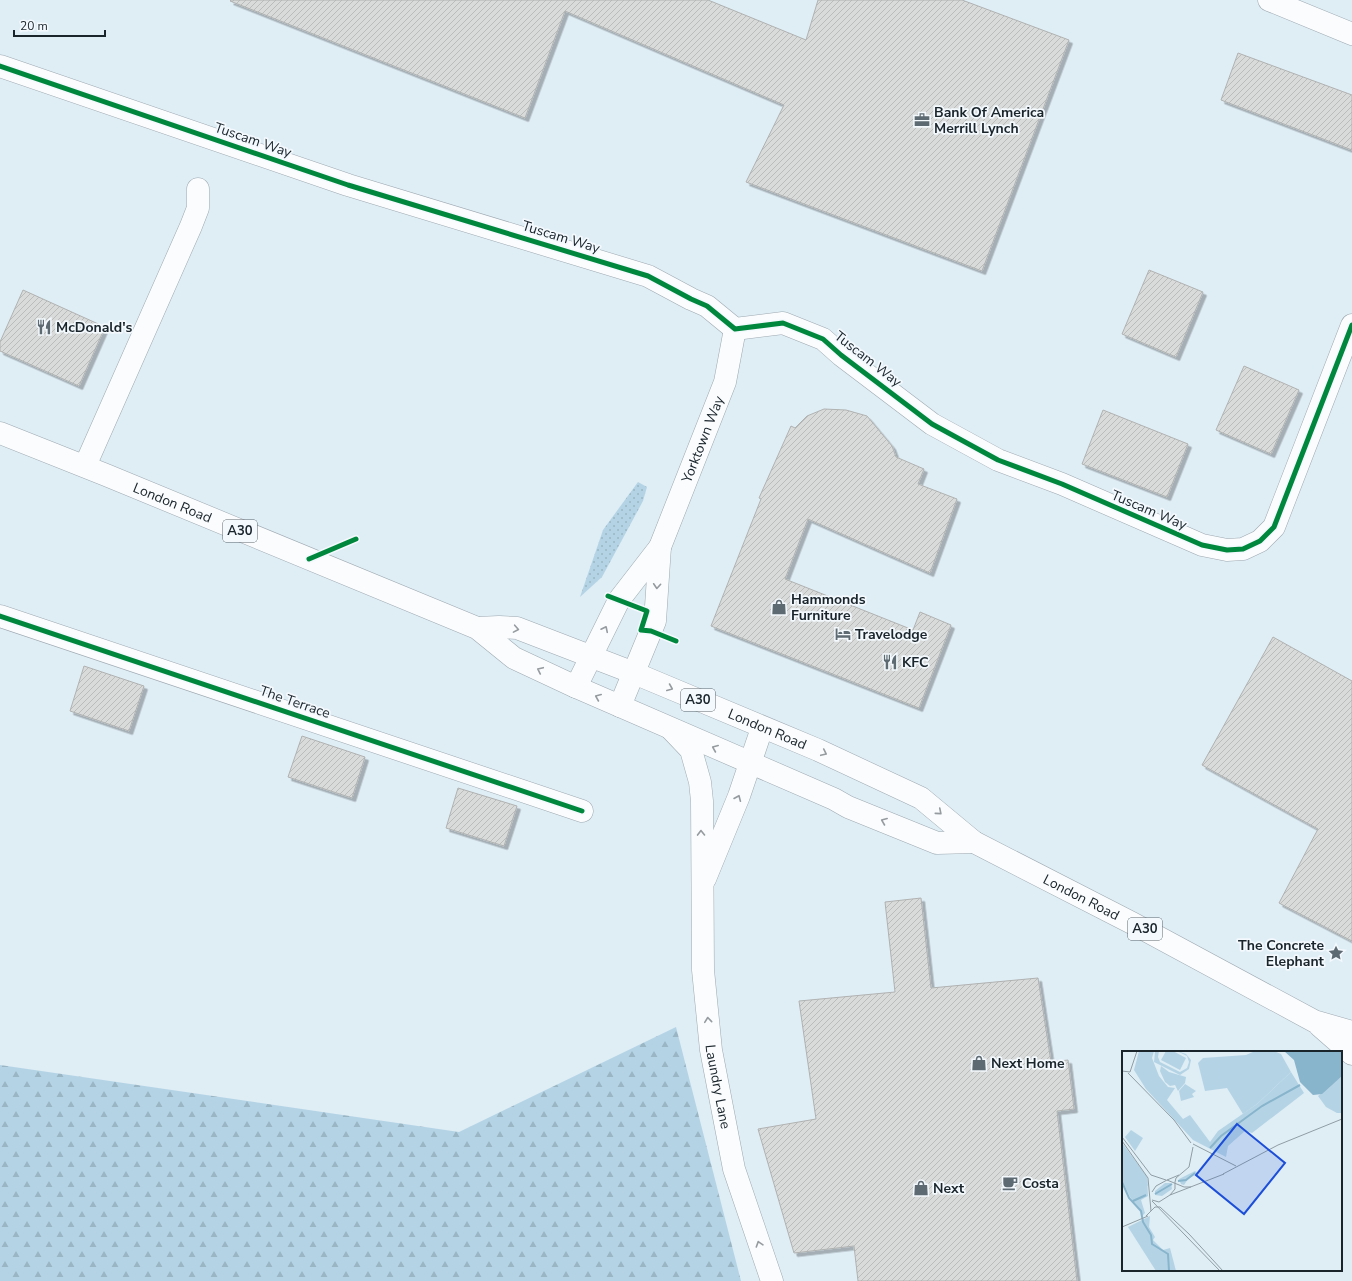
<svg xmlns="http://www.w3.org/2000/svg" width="1352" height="1281" font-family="'Nunito Sans',sans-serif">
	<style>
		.grass { fill: url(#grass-dots) }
		.forest { fill: url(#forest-firs) }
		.building { fill: url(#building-hatch); stroke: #b0b2b1; filter: url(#shadow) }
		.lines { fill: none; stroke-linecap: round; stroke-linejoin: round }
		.minor-casing { stroke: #9ea9b0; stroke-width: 23 }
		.tertiary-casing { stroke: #9ea9b0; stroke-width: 23 }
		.primary-casing { stroke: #9ea9b0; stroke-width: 23 }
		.minor { stroke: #fafcfe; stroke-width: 22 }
		.tertiary { stroke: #fafcfe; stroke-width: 22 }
		.primary { stroke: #fafcfe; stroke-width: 22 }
		.cycleway-casing { stroke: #f3f9fd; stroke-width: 8 }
		.cycleway { stroke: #00873e; stroke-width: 5 }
		.oneway { stroke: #959b9f }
		.labels { text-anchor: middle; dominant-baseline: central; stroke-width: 3.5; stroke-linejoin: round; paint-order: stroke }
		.shield { fill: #f3f9fd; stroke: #5a646a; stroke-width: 1 }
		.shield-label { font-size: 13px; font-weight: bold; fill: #19242b }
		.poi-label { font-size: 14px; font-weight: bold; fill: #19242b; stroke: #f3f9fd; text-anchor: start }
		.street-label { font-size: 14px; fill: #19242b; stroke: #f3f9fd }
		.inset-river { fill: none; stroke: #88b4cc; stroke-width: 2 }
		.inset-road { fill: none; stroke: #909da4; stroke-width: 1 }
		.view { fill: #1d4ed8; fill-opacity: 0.15; stroke: #1d4ed8; stroke-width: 2 }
		.inset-edge { fill: none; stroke: #19242b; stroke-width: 2 }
	</style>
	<defs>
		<pattern id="grass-dots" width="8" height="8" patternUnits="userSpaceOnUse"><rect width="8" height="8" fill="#b4d4e6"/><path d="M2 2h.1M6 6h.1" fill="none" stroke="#9ab6c5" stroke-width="1.8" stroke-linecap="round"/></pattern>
		<pattern id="forest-firs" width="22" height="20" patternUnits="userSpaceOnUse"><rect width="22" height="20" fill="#b4d4e6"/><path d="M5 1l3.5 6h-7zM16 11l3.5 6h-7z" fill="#9ab6c5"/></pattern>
		<pattern id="building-hatch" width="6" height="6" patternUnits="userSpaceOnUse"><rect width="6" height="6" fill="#d8dbda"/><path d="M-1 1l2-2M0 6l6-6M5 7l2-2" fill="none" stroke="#b9bcbb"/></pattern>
		<filter id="shadow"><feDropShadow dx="3.5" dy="3.5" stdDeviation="0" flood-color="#0004"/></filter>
	</defs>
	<rect width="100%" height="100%" fill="#dfedf5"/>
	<path class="grass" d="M 638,482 L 647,487 L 643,501 L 602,577 L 580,597 L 603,530 Z"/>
	<path class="forest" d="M 676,1027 L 741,1281 L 0,1281 L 0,1065 L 459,1132 Z"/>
	<g class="building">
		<path d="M 231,0 L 708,0 L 806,40 L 818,0 L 962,0 L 1069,40 L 982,271 L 746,182 L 784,105 L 565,11 L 525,118 L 230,1 Z"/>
		<path d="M 1238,53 L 1352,95 L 1352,150 L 1221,100 Z"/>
		<path d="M 1149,270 L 1203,292 L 1176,357 L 1122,334 Z"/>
		<path d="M 23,290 L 105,327 L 79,386 L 0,351 L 0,342 Z"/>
		<path d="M 1244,366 L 1299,390 L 1271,454 L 1216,430 Z"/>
		<path d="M 824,409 L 846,410 L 867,416 L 892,446 L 896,457 L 924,469 L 918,484 L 957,499 L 930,573 L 808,519 L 785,579 L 913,630 L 920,612 L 951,625 L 919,708 L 711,626 L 761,499 L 759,498 L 791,426 L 795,428 L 807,416 Z"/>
		<path d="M 1103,410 L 1188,444 L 1167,497 L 1082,464 Z"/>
		<path d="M 1273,637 L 1352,681 L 1352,941 L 1279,903 L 1318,829 L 1202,765 Z"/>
		<path d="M 84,666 L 144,686 L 129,731 L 70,711 Z"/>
		<path d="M 302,736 L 365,757 L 352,798 L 288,777 Z"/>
		<path d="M 458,788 L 517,806 L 504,846 L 446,828 Z"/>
		<path d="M 921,898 L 931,988 L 1038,978 L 1051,1062 L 1068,1060 L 1074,1109 L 1057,1111 L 1077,1281 L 858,1281 L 854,1246 L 794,1253 L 758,1129 L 816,1119 L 799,1001 L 895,992 L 885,902 Z"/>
	</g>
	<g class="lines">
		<defs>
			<g id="minor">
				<path d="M 1269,0 L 1352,34"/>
				<path d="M 0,66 L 348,185 L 648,276 L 691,299 L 707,306 L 735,329 L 783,323 L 823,339 L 841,355 L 932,424 L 998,460 L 1062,484 L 1202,545 L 1227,550 L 1243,549 L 1260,541 L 1274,527 L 1352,325"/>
				<path d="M 85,466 L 191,226 L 198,208 L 198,189"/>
				<path d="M 0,616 L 582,811"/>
				<path id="s1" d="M 576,687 L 619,600 L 660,547 L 725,382 L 735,329"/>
				<path d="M 620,706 L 655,621 L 660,547"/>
			</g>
			<g id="tertiary">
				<path id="s2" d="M 671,729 L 691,750 L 700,782 L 702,801 L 703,970 L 711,1050 L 734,1169 L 772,1281"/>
				<path d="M 705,879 L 739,796 L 762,728"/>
			</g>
			<g id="primary">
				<path id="s3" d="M 0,433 L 106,475 L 477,628 L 514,658 L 576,687 L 834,799 L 848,807 L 937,843 L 974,842"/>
				<path id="s4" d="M 477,628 L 499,627 L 517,628 L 634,673 L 818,750 L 921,798 L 974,842 L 1132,923 L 1314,1021 L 1352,1032"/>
				<path d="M 1320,1026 L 1352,1054"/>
			</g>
		</defs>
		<use href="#minor" class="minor-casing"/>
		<use href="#tertiary" class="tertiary-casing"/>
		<use href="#primary" class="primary-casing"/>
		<use href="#minor" class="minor"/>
		<use href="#tertiary" class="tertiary"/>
		<use href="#primary" class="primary"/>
		<defs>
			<g id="cycleway">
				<path d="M 0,66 L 348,185 L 648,276 L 691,299 L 707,306 L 735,329 L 783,323 L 823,339 L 841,355 L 932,424 L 998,460 L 1062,484 L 1202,545 L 1227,550 L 1243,549 L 1260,541 L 1274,527 L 1352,325"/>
				<path d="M 309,559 L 356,539"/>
				<path d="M 608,596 L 647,611 L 641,630 L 651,631 L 676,641"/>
				<path d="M 0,616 L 582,811"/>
			</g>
		</defs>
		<use href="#cycleway" class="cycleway-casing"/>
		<use href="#cycleway" class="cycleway"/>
	</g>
	<defs><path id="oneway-chevron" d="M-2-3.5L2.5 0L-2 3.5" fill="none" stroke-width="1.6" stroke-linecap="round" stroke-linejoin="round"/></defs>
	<g class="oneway">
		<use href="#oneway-chevron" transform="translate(657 586) rotate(94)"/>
		<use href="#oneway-chevron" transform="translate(516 629) rotate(10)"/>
		<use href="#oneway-chevron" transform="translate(605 629) rotate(-64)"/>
		<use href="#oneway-chevron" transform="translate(540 670) rotate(-155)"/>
		<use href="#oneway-chevron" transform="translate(670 688) rotate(23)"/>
		<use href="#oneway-chevron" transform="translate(598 697) rotate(-157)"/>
		<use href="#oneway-chevron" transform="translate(715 748) rotate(-157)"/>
		<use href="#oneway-chevron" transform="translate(824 753) rotate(25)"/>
		<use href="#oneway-chevron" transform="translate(738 798) rotate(-67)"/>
		<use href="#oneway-chevron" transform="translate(939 812) rotate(40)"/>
		<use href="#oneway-chevron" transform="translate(884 821) rotate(-158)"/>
		<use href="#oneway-chevron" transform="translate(701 833) rotate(-91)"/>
		<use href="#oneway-chevron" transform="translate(708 1020) rotate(-96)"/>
		<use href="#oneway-chevron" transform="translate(759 1244) rotate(-108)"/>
	</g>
	<defs>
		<symbol id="office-bare" viewBox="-9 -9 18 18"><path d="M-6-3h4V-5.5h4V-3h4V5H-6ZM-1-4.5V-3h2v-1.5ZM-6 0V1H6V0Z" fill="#5e6a72" stroke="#f3f9fd" stroke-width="2.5" paint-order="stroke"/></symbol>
		<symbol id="restaurant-bare" viewBox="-9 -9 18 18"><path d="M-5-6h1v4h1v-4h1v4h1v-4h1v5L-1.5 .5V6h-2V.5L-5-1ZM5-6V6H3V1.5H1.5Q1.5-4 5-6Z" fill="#5e6a72" stroke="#f3f9fd" stroke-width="2.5" paint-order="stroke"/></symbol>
		<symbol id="shop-bare" viewBox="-9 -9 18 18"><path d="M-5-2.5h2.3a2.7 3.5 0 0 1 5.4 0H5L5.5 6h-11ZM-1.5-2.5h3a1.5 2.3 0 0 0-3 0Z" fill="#5e6a72" stroke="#f3f9fd" stroke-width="2.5" paint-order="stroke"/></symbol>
		<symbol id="hotel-bare" viewBox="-9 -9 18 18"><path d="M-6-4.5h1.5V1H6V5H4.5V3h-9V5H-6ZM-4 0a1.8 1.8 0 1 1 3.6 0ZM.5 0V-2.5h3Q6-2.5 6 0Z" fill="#5e6a72" stroke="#f3f9fd" stroke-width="2.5" paint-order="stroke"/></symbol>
		<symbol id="sight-bare" viewBox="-9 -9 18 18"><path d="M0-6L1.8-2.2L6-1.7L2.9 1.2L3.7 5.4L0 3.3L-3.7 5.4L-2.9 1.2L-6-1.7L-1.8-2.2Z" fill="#5e6a72" stroke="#f3f9fd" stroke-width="2.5" paint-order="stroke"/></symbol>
		<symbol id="cafe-bare" viewBox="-9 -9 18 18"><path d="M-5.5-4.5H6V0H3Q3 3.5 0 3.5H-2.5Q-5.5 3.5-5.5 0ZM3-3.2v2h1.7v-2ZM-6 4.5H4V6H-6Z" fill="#5e6a72" stroke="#f3f9fd" stroke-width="2.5" paint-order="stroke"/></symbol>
	</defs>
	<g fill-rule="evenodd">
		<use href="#office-bare" x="911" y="109" width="22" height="22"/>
		<use href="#restaurant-bare" x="33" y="316" width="22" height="22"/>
		<use href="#shop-bare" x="768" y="596" width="22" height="22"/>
		<use href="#hotel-bare" x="832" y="623" width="22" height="22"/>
		<use href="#restaurant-bare" x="879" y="651" width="22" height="22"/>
		<use href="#sight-bare" x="1325" y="942" width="22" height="22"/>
		<use href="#shop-bare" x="968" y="1052" width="22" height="22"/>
		<use href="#cafe-bare" x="999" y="1172" width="22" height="22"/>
		<use href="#shop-bare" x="910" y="1177" width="22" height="22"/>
	</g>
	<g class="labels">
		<g class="shield">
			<rect x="223" y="520" width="34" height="22" rx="3"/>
			<rect x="681" y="689" width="34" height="22" rx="3"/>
			<rect x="1128" y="918" width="34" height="22" rx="3"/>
		</g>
		<g class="shield-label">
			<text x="240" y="531">A30</text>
			<text x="698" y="700">A30</text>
			<text x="1145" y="929">A30</text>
		</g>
		<g class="poi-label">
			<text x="934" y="112">Bank Of America<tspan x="934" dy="16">Merrill Lynch</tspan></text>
			<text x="56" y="327">McDonald's</text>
			<text x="791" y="599">Hammonds<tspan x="791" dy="16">Furniture</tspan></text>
			<text x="855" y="634">Travelodge</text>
			<text x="902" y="662">KFC</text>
			<text x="1324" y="945" text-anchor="end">The Concrete<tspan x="1324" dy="16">Elephant</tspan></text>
			<text x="991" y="1063">Next Home</text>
			<text x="1022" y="1183">Costa</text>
			<text x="933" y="1188">Next</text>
		</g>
		<g class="street-label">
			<text transform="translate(253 140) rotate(19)">Tuscam Way</text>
			<text transform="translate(561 237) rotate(17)">Tuscam Way</text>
			<text transform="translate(868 359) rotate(38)">Tuscam Way</text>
			<text stroke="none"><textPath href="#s1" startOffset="280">Yorktown Way</textPath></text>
			<text stroke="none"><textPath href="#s3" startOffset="186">London Road</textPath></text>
			<text transform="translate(1149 510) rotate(23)">Tuscam Way</text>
			<text transform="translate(295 702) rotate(19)">The Terrace</text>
			<text stroke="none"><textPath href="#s4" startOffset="310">London Road</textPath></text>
			<text stroke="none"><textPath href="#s4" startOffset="668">London Road</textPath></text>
			<text stroke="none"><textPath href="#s2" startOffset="368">Laundry Lane</textPath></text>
		</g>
	</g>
	<g transform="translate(1122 1051)">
		<rect width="220" height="220" fill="#dfedf5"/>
		<path d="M 133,0 L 152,0 L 159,3 L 169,21 L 135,53 L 121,63 L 105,37 L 83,40 L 76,12 L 81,7 L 124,4 ZM 39,15 L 47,21 L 64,26 L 63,32 L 56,40 L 53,34 L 48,35 L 43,31 L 38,20 ZM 63,33 L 74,40 L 70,43 L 72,46 L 59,50 L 57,40 ZM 0,92 L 25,126 L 26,145 L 19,149 L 23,162 L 20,165 L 19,160 L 8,146 L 0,129 Z" fill="#b4d4e6"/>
		<path d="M 17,0 L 32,0 L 30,7 L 37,25 L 46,36 L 53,37 L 45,49 L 61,68 L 68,64 L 88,91 L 96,80 L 135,53 L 169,21 L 182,42 L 130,82 L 123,80 L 106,95 L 104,106 L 71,89 L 24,38 L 12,19 ZM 220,25 L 220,62 L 215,62 L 204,56 L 196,45 ZM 9,79 L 21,87 L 13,100 L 3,86 ZM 0,92 L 25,126 L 26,135 L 17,128 L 10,112 L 5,111 L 0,116 L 3,107 L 0,102 ZM 73,120 L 76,122 L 66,128 L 62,134 L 59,133 L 57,128 ZM 43,132 L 49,132 L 50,138 L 40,145 L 33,144 L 33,140 ZM 28,165 L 27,176 L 33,186 L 31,189 L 41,199 L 48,197 L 54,220 L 34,220 L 6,176 Z" fill="#b4d4e6"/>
		<path d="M 37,0 L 36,6 L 38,11 L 58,21 L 65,17 L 67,11 L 65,5 L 55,0 L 64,3 L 69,9 L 67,18 L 58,24 L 32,11 L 33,1 ZM 44,0 L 51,0 L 64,7 L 58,19 L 39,9 ZM 95,11 L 99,34 L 83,36 L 79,14 Z" fill="#b4d4e6"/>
		<path d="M 162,0 L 220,0 L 220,25 L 200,43 L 191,44 L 178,31 L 172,9 Z" fill="#88b4cc"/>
		<path class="inset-river" d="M 88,97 L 99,85 L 140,55 L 178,34M 56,130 L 64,129 L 73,122M 0,131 L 7,147 L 19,160 L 21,171 L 29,184 L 30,193 L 46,203 L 47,220M 33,143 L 50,133M 11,150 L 24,144"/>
		<path class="inset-road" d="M 0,20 L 8,21 L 15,0M 6,22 L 52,69 L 69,92M 0,86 L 29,124 L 44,129M 0,90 L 26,127 L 29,160M 71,93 L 114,115M 101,123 L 156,94 L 220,68M 45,129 L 57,124M 53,131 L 54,127 L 67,116 L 71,96M 30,141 L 34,135 L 45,129 L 62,136 L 69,136M 48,144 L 102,123M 30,149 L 37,151 L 48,144 L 53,138 L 53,131M 30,150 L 98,220M 24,165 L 33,156 L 38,156 L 67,183 L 101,220M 0,176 L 26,165"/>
		<path class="view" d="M 115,73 L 163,112 L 122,163 L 74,124 Z"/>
		<rect width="220" height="220" class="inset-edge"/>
	</g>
	<path d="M14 30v6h91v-6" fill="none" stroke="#19242b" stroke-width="2"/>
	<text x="20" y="30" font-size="12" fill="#19242b" stroke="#f3f9fd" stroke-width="3" paint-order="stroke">20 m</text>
</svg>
